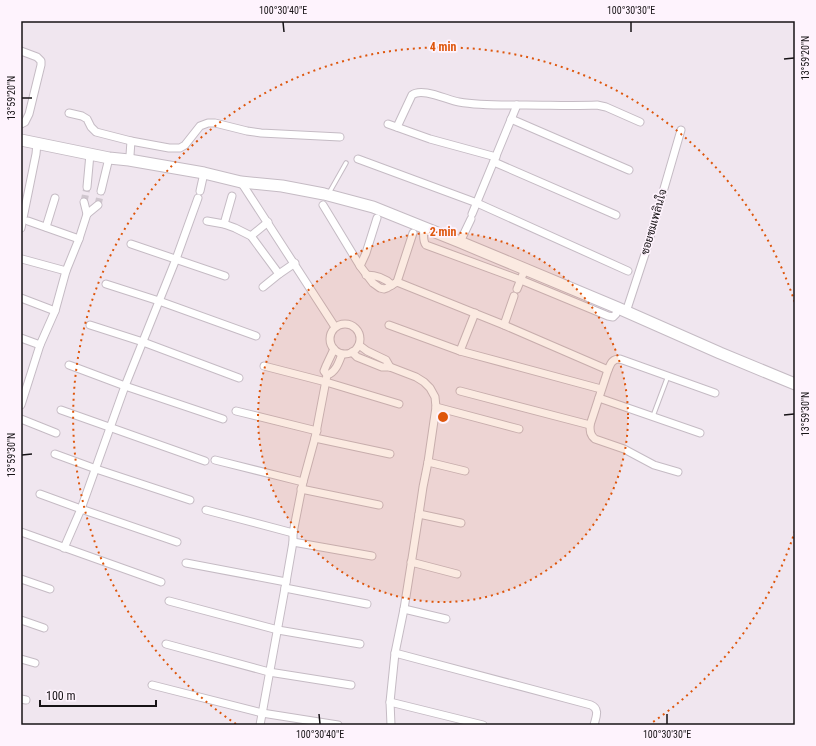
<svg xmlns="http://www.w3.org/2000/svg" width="816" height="746" font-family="'Roboto Condensed',Sarabun,sans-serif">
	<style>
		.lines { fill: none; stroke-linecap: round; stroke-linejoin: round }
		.street-tunnel { stroke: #cfc6ce; stroke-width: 7; stroke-dasharray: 7 3.5; stroke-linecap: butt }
		.lane-casing { stroke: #c5bbc4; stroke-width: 5.5 }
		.street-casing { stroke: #c5bbc4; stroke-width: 9 }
		.secondary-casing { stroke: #c5bbc4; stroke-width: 13 }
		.lane { stroke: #fff; stroke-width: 3.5 }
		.street { stroke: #fff; stroke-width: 7 }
		.secondary { stroke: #fff; stroke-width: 11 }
		.ticks { fill: none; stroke: #171316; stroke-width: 1.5 }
		.ring { fill: none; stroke: #de560c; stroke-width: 2; stroke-dasharray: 2 4 }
		.labels { text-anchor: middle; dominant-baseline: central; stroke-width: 3.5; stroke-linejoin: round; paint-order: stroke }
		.street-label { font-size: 11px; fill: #171316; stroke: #fef3fd }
		.centre { fill: #de560c; stroke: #fef3fd; stroke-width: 2 }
		.ring-label { font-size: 12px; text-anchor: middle; font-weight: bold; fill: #de560c; stroke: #fef3fd; stroke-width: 3.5; stroke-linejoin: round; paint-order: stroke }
		.neatline { fill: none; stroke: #171316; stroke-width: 1.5 }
		.ticks-label { font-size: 10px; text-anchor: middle; fill: #171316 }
	</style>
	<rect width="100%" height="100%" fill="#f0e6ef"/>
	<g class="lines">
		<g class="street-tunnel">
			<path d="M 84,202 L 87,187"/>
			<path d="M 98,205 L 101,191"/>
		</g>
		<defs>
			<g id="lane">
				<path d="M 329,193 L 346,163"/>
				<path d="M 653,416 L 668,376"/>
			</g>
			<g id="street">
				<path d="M 21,51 L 37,57 L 41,61 L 41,65 L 29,114 L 25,122 L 21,124"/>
				<path d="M 69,113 L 82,116 L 87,119 L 91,127 L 96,132 L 131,141 L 169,148 L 180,148 L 185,145 L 200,126 L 208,123 L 215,123 L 247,131 L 261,133 L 340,137"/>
				<path d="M 511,119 L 629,170"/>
				<path d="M 388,124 L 430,139 L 496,157"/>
				<path d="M 397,127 L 412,95 C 422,87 447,100 459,102 C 481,106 504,105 526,105 C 550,105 573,106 597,105 L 606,107 L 640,122"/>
				<path d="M 358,159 L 477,203 L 628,271"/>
				<path d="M 129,160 L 130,155 L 131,141"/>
				<path d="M 494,162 L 616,215"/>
				<path d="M 241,182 L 335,327"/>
				<path d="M 87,187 L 90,154"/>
				<path d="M 101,191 L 109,158"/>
				<path d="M 200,191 L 204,173"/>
				<path d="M 84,202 L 87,214"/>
				<path d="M 323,205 L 360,266 L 373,283 L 380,288 L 384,289 L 387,288 L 397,282"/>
				<path d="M 472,214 L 517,105"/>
				<path d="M 28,221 L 79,239"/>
				<path d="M 207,221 L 224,224 L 235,228 L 251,236 L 279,274"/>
				<path d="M 224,224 L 232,196"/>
				<path d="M 46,227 L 55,198"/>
				<path d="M 424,227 C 424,233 422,240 426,245 L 521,280 L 608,316 L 613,317 L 616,314 L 618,308"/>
				<path d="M 21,228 L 36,154 L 37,143"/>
				<path d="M 413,233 L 397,282 L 504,325 L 608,370"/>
				<path d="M 251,236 L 268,222"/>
				<path d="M 460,242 L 471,219"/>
				<path d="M 131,244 L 225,276"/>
				<path d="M 22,259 L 66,271"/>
				<path d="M 360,266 L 366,253 L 377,218"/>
				<path d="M 366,275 C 375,275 385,278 392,285"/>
				<path d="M 106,284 L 159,301 L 256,336"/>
				<path d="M 263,287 L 279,274 L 295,263"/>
				<path d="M 517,289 L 525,269"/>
				<path d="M 21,298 L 55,311"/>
				<path d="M 626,312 L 645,254 L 681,130"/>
				<circle cx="345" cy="339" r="15"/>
				<path d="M 90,325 L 143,342 L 239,378"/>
				<path d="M 389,325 L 460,351 L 601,389"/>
				<path d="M 504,325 L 514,296"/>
				<path d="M 21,338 L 40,345"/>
				<path d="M 359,345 L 367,351 L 386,360 L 390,367"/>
				<path d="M 460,351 L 475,313"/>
				<path d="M 352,352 L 357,357 L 382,367 L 390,367 L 416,377 L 424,382 L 430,388 L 435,397 L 436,407 L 428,462 L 423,487 L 419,514 L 404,609 L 395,653 L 390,702 L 391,725"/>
				<path d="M 69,365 L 125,386 L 223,419"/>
				<path d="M 264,366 L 326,382 L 399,404"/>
				<path d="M 327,375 C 336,372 339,362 342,354"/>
				<path d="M 460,391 L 590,425"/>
				<path d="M 599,398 L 700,433"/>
				<path d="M 21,405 L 40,345 L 55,311 L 66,271 L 79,239 L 87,214 L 98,205"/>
				<path d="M 436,407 L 519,429"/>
				<path d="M 61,410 L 205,461"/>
				<path d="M 236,411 L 317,431"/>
				<path d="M 21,419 L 56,433"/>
				<path d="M 315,438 L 390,454"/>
				<path d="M 55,454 L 96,469 L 190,500"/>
				<path d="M 215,460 L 303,482"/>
				<path d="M 428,462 L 465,471"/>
				<path d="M 678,472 L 654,465 L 624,449 L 595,439 C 590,435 590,431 590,425 L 608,370 C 611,363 612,359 620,359 L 715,393"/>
				<path d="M 301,489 L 379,505"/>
				<path d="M 40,494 L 81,509 L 177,542"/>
				<path d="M 206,510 L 293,533"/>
				<path d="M 419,514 L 461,523"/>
				<path d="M 21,532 L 161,582"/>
				<path d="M 293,542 L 372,556"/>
				<path d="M 64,548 L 81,509 L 125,386 L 176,259 L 198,198"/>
				<path d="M 411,562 L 457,574"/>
				<path d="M 186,563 L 286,582"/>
				<path d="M 21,579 L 50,589"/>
				<path d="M 285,588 L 367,604"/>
				<path d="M 169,601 L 278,630 L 360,644"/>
				<path d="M 404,609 L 446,619"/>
				<path d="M 21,620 L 44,628"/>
				<path d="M 166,644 L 269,672 L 351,685"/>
				<path d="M 395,653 L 591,705 C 600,709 596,717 594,725"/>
				<path d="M 21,659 L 35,663"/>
				<path d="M 152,685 L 262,713 L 338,725"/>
				<path d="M 21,699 L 26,700"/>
				<path d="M 390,702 L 483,725"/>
				<path d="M 260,725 L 285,588 L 293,542 L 293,533 L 303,482 L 315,438 L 327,375 L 324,371 L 326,366 L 334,349"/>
			</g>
			<path id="secondary" d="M 21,140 L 109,158 L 129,160 L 204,173 L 241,182 L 282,186 L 324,194 L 373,207 L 460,242 L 618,308 L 720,353 L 795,384"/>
		</defs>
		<use href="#lane" class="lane-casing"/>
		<use href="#street" class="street-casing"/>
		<use href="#secondary" class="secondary-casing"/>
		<use href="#lane" class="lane"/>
		<use href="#street" class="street"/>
		<use href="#secondary" class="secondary"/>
	</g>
	<path class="ticks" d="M 283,22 L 284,32M 631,22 L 631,32M 784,59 L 794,58M 22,98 L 32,98M 784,415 L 794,414M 22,455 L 32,454M 319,714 L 320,724M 667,714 L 667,724"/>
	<circle cx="443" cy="417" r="185" fill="#de560c" fill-opacity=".12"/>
	<g class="ring">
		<circle cx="443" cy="417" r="185"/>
		<path d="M795 531A370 370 0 0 1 650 724M236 724A370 370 0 1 1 795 303"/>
	</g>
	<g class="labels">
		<g class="street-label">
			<text transform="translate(654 222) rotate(-74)">ซอยชมเพลินใจ</text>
		</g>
	</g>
	<circle cx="443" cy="417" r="6" class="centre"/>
	<g class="ring-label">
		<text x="443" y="51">4 min</text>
		<text x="443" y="236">2 min</text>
	</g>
	<rect width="816" height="746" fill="none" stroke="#fef3fd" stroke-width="44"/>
	<path d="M40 700v6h116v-6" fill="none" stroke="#171316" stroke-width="2"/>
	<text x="46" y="700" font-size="12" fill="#171316" stroke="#fef3fd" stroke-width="3" paint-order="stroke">100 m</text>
	<rect x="22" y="22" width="772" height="702" class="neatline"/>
	<g class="ticks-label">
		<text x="283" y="14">100°30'40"E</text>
		<text x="631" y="14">100°30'30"E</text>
		<text transform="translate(805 58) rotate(-90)" y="4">13°59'20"N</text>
		<text transform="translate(11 98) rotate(-90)" y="4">13°59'20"N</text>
		<text transform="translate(805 414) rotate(-90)" y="4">13°59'30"N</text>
		<text transform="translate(11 455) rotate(-90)" y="4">13°59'30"N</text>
		<text x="320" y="738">100°30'40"E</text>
		<text x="667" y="738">100°30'30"E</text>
	</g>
</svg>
